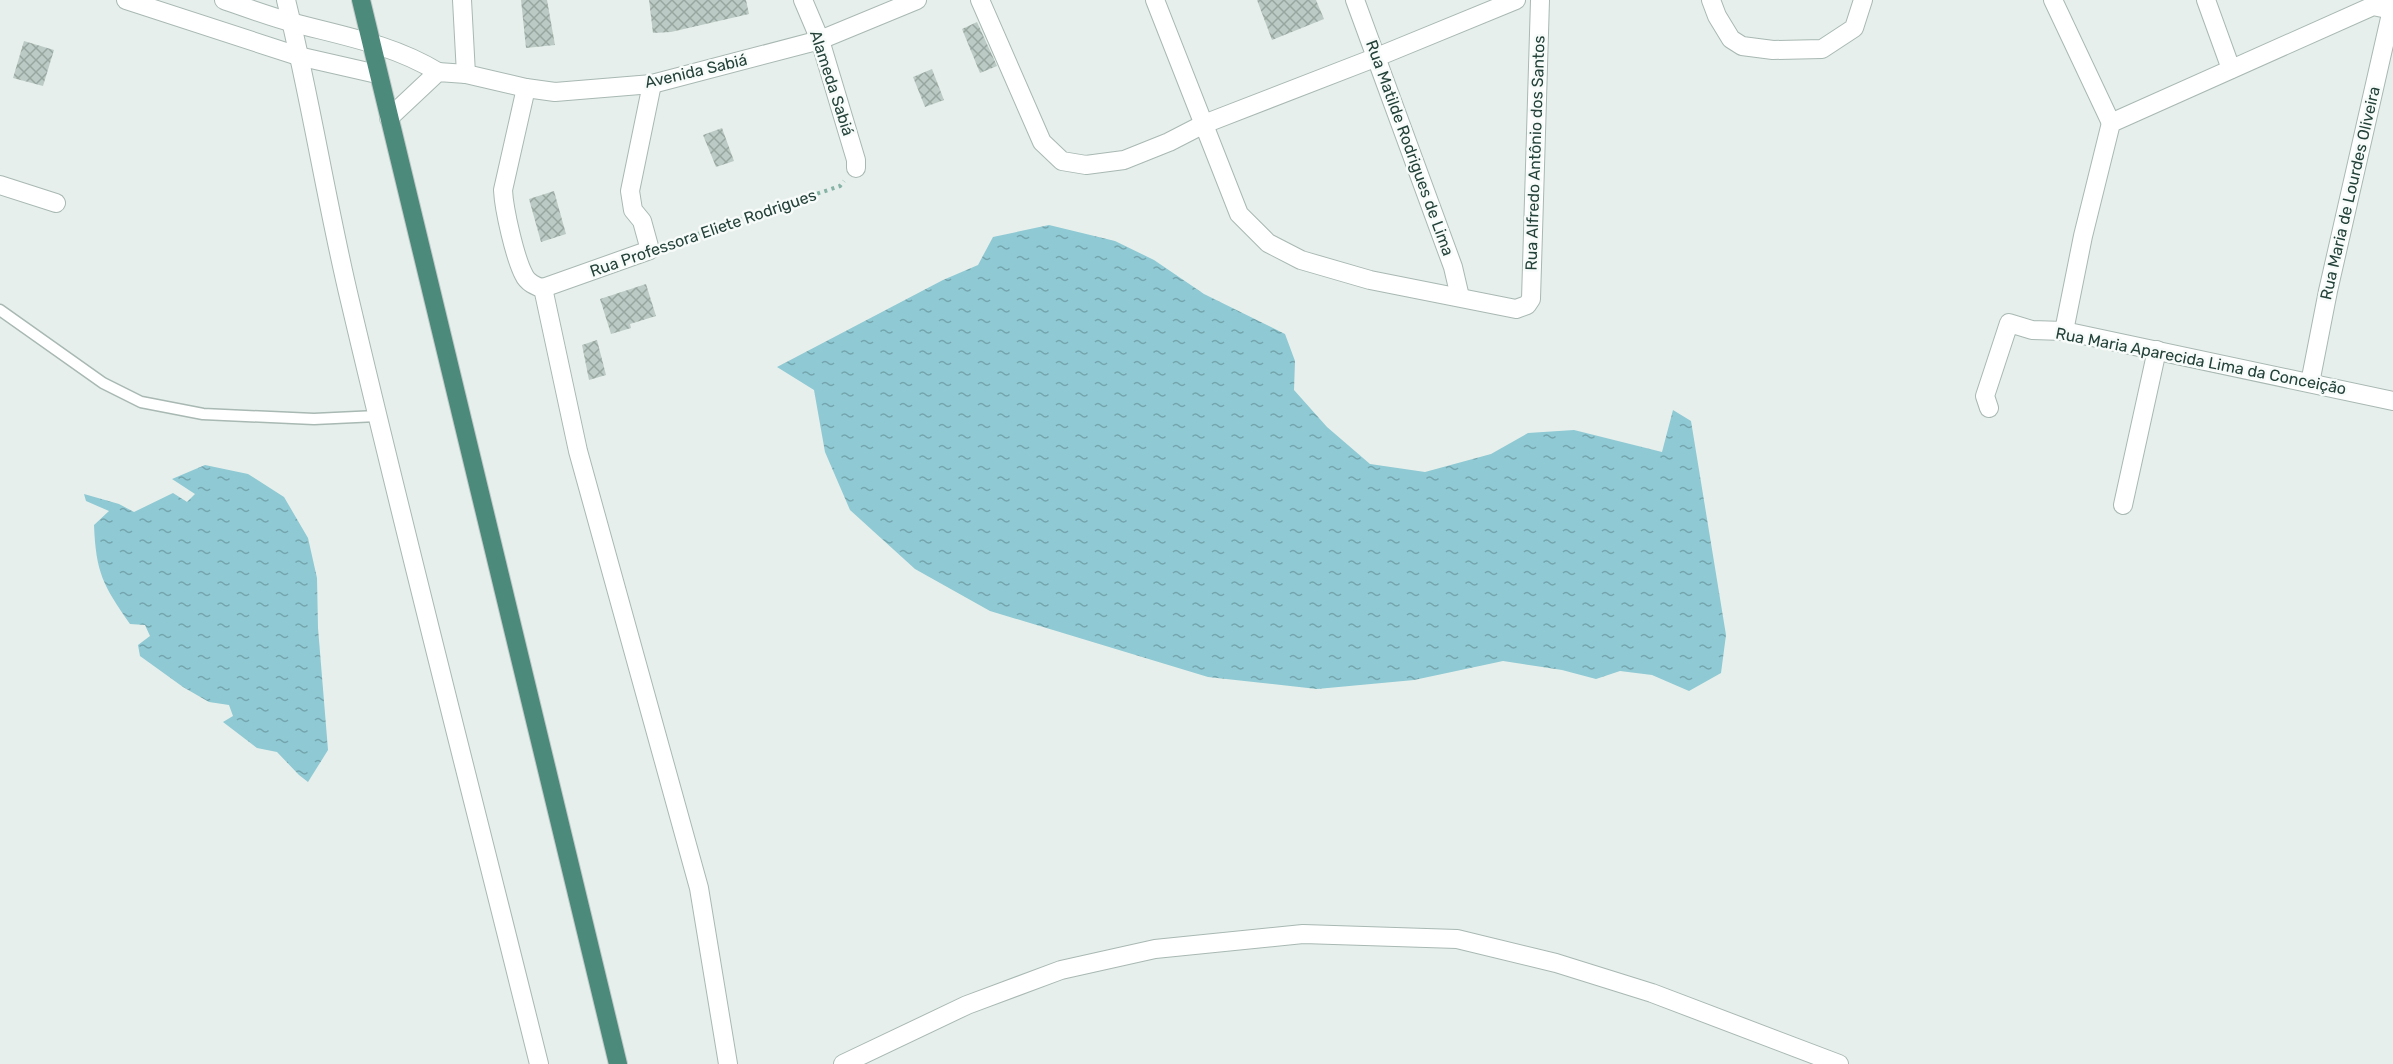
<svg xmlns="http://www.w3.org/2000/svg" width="2393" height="1064" font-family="Rubik,sans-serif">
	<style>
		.water { fill: url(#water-ripples) }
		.building { fill: url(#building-cross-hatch) }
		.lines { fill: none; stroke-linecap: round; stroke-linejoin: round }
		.service-casing { stroke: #a8b8b2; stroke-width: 13 }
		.minor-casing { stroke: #a8b8b2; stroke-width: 20 }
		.tertiary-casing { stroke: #a8b8b2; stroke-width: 20 }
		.trunk-casing { stroke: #c2cac8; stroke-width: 20 }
		.path { stroke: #86b3a5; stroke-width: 4; stroke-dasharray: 3 4.5; stroke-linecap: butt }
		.service { stroke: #fff; stroke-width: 10 }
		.minor { stroke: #fff; stroke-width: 18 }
		.tertiary { stroke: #fff; stroke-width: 18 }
		.trunk { stroke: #4c8a7c; stroke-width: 18 }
		.labels { text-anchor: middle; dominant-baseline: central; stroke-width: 5; stroke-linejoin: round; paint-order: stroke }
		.street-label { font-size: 16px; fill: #24423a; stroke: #f7fbf9 }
	</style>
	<defs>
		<pattern id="water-ripples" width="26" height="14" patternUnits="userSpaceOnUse" patternTransform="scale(1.5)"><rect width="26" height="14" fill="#8ec9d4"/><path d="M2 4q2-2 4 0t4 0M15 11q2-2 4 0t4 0" fill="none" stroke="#74a5ad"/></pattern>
		<pattern id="building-cross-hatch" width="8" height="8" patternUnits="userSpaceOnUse" patternTransform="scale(1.5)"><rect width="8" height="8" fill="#bbcac4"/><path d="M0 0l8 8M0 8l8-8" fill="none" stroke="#98a6a0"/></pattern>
	</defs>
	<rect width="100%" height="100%" fill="#e6efeb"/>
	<g class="water">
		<path d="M 1049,225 L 1115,241 L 1154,260 L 1204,294 L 1285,334 L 1295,361 L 1294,390 L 1327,427 L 1370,464 L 1425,472 L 1491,454 L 1528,433 L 1574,430 L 1662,452 L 1673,410 L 1691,421 L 1726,635 L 1721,673 L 1689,691 L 1652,675 L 1620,671 L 1596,679 L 1562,670 L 1503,661 L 1414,680 L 1317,689 L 1208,677 L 990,611 L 915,569 L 850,510 L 825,452 L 814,390 L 777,367 L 943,280 L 978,265 L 993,237 Z"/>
		<path d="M 205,465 L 248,474 L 284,497 L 308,538 L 317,578 L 318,628 L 328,750 L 308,782 L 299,775 L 277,752 L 257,748 L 223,722 L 233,716 L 229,705 L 209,702 L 183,687 L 140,656 L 138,645 L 150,636 L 145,625 L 130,624 C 103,585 96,573 94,525 L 109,511 L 86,501 L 84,494 L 119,504 L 134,512 L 173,493 L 187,502 L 195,494 L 172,479 Z"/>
	</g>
	<g class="building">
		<path d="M 521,0 L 547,0 L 555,45 L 526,48 Z"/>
		<path d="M 649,0 L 746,0 L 749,14 L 671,32 L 653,33 Z"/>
		<path d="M 1257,0 L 1316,0 L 1324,19 L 1272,40 Z"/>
		<path d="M 977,22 L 997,66 L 980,73 L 962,29 Z"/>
		<path d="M 24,41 L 54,50 L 43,86 L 13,78 Z"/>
		<path d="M 932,69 L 944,100 L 925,107 L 913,77 Z"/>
		<path d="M 722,128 L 734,161 L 716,167 L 703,135 Z"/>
		<path d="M 554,191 L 566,234 L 541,242 L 529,199 Z"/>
		<path d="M 646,284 L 656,316 L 630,324 L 631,328 L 611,334 L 600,299 Z"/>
		<path d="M 597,340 L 606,375 L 589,380 L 582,345 Z"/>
	</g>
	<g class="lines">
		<defs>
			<path id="service" d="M 0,310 L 103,383 L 141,402 L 203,414 L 314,419 L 377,416"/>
			<g id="minor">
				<path d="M 126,0 L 298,56 L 377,74"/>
				<path d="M 224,0 C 247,8 271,17 294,23 C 344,36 394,45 438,72"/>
				<path d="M 286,0 C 311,100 326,201 350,301 C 410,556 476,810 539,1064"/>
				<path d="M 462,0 L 466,74"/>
				<path d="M 803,0 L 820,40 L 856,160 L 856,168"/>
				<path d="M 980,0 L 1042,142 L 1062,161 L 1086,165 L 1124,160 L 1169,142 L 1204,124 L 1377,57 L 1516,0"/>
				<path d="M 1155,0 L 1239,214 L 1268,243 L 1301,260 L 1370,280 L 1516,309 L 1527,305 L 1531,299 L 1540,0"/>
				<path d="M 1355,0 L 1453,267 L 1460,297"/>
				<path d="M 1711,0 L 1717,16 L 1731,39 L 1742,46 L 1773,50 L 1822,49 L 1854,28 L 1863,0"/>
				<path d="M 2053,0 L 2111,123"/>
				<path d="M 2206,0 L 2231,69"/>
				<path d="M 526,88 L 503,190 C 504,210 515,258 524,275 C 527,282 536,287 543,288"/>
				<path d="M 389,118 L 438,72 L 466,74 L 526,88 L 555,92 L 652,84 L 820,40 L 917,0"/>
				<path d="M 0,185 L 56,203"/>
				<path d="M 543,288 L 578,451 L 699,888 L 728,1064"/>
				<path d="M 543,288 L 650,250 L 642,221 L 633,210 L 630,191 L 652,84"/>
				<path d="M 2064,331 L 2083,236 L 2111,123 L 2373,6 L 2392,10"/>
				<path d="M 2310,383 L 2328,291 L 2393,5"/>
				<path d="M 1989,408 L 1985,396 L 2009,323 L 2032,330 L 2064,331 L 2393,401"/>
				<path d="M 2123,505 L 2157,350"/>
			</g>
			<path id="tertiary" d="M 843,1064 L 967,1005 L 1061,970 L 1155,949 L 1303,934 L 1457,939 L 1556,963 L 1652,993 L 1839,1064"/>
			<path id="trunk" d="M 361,0 L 618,1064"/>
		</defs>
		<use href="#service" class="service-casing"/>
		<use href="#minor" class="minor-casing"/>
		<use href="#tertiary" class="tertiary-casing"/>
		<use href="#trunk" class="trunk-casing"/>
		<path class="path" d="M 668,244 L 840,186 L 844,181"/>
		<use href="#service" class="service"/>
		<use href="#minor" class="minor"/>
		<use href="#tertiary" class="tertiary"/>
		<use href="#trunk" class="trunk"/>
	</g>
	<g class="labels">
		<g class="street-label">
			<text transform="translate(696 71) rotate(-13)">Avenida Sabiá</text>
			<text transform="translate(832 83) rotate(72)">Alameda Sabiá</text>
			<text transform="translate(1410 148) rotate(70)">Rua Matilde Rodrigues de Lima</text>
			<text transform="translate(1535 153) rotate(-88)">Rua Alfredo Antônio dos Santos</text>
			<text transform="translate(2350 193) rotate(-77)">Rua Maria de Lourdes Oliveira</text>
			<text transform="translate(703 233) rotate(-19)">Rua Professora Eliete Rodrigues</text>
			<text transform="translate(2201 361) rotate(11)">Rua Maria Aparecida Lima da Conceição</text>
		</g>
	</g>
</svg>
